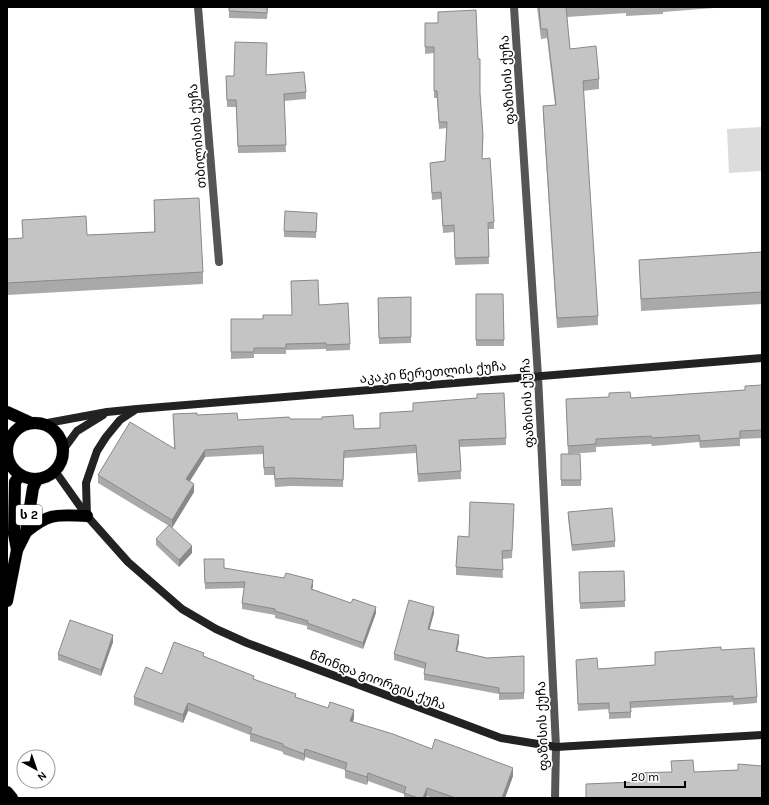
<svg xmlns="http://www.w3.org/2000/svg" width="769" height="805" font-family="Karla,'Noto Sans Georgian',sans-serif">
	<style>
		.pitch { fill: #dcdcdc }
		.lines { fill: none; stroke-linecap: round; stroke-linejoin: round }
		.highway-casing { stroke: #dbdbdb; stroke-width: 13 }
		.street { stroke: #555; stroke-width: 8 }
		.secondary { stroke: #222; stroke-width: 8 }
		.highway { stroke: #000; stroke-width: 12 }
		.wall { fill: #a9a9a9 }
		.shaded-wall { fill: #898989 }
		.building { fill: #c4c4c4; stroke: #898989 }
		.labels { text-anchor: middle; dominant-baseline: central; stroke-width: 3.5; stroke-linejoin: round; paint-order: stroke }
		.shield { fill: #fff; stroke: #4c4c4c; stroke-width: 1 }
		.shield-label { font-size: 12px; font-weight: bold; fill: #000 }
		.street-label { font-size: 13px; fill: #000; stroke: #fff }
	</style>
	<rect width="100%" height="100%" fill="#fff"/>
	<path class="pitch" d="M 762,127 L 762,171 L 729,173 L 727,129 Z"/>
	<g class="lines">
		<defs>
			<g id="highway">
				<path d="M 7,412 L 31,423"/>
				<circle cx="35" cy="451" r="28"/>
				<path d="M 26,532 C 50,512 58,515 87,516"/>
				<path d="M 17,550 L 14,534 L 15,482 L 20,475"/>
				<path d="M 7,601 L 17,550 L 26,532 L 33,488 L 37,479"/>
				<path d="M 7,792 L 12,798"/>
			</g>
		</defs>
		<use href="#highway" class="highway-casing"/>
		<g class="street">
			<path d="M 198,7 L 219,262"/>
			<path d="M 514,7 L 538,376 L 556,747 L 555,798"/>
		</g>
		<g class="secondary">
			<path d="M 42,424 L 107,412 L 137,409 L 762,358"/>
			<path d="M 63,450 L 77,431 L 103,415"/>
			<path d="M 55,471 L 87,516 L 128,562 L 182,609 L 216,629 L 247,643 L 501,738 L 556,747 L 762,735"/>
			<path d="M 87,516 L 86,483 L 97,451 L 106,437 L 120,420 L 135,410"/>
		</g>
		<use href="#highway" class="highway"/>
	</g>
	<g class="wall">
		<path d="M 229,7 L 268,7 L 267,19 L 229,18 Z"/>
		<path d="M 537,7 L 714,7 L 714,8 L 663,12 L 663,14 L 626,16 L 626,13 L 567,17 L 570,49 L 599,79 L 599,89 L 583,91 L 598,316 L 598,325 L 557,328 L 543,115 L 543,106 L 555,105 L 547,38 L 541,39 Z"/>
		<path d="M 425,23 L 478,59 L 480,93 L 483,141 L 482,159 L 494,222 L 494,229 L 488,229 L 489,264 L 455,265 L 454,232 L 443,233 L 441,199 L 432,200 L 430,163 L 445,161 L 447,128 L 439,129 L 437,98 L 434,98 L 434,53 L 425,54 Z"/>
		<path d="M 266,75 L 306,92 L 306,99 L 284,101 L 286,152 L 238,153 L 236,107 L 227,107 L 226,76 Z"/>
		<path d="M 154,200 L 203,272 L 203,284 L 7,295 L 7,239 L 23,238 L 22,220 L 87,235 L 154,232 Z"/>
		<path d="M 317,213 L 316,238 L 284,237 L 284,231 Z"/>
		<path d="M 762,252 L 762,304 L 641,311 L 639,260 Z"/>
		<path d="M 476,294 L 503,294 L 504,346 L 476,346 Z"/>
		<path d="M 411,297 L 411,343 L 379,344 L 378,298 Z"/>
		<path d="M 319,305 L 350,344 L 350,350 L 326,351 L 326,349 L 286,350 L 286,354 L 254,354 L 254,358 L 231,359 L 231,319 L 263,319 L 292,315 Z"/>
		<path d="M 762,385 L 762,438 L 740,439 L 740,446 L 700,448 L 699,442 L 652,446 L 651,444 L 596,447 L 596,452 L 568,454 L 566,399 L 631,398 L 745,390 Z"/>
		<path d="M 413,403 L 506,438 L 506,445 L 460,447 L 461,479 L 418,482 L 416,453 L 344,458 L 343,487 L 291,486 L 275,487 L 274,475 L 264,475 L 263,454 L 205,457 L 190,481 L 194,492 L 172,528 L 192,553 L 179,567 L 156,545 L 156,539 L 169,526 L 98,483 L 98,475 L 174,449 L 173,414 L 197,415 L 238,420 L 290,419 L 354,429 L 380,428 L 413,411 Z"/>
		<path d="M 561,454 L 581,480 L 581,486 L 561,486 Z"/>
		<path d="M 514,511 L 512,558 L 502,559 L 503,578 L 456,575 L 456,567 L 469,537 Z"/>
		<path d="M 568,512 L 615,541 L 615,547 L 572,551 L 568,518 Z"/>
		<path d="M 204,566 L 224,568 L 313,586 L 312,589 L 376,613 L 363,649 L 307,629 L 307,626 L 275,618 L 275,615 L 242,609 L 242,603 L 244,588 L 205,589 Z"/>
		<path d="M 624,571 L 625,607 L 580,609 L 579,572 Z"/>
		<path d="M 434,613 L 429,629 L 459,642 L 457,651 L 487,658 L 524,656 L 524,699 L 499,700 L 499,694 L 424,680 L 424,674 L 425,669 L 394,660 L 394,654 Z"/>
		<path d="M 113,642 L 101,676 L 58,660 L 58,654 Z"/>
		<path d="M 721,650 L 757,697 L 757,703 L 733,705 L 733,702 L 631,708 L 631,718 L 609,719 L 609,709 L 578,711 L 576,660 L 598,669 L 655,665 Z"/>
		<path d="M 204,656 L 254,680 L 296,697 L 354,718 L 353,722 L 513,776 L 505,798 L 433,798 L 427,796 L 426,798 L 404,798 L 404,794 L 368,781 L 367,785 L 345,778 L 345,770 L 305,757 L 304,761 L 283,754 L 283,752 L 250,741 L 250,735 L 188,711 L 183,723 L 134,705 L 134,697 L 162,674 Z"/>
	</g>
	<g class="shaded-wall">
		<path d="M 205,450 L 205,457 L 186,487 L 186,479 Z"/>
		<path d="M 194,484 L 194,492 L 172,528 L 172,520 Z"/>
		<path d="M 192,546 L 192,553 L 179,567 L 179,560 Z"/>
		<path d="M 313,580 L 313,586 L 311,595 L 311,589 Z"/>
		<path d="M 376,607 L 376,613 L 363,649 L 363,643 Z"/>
		<path d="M 434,607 L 434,613 L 428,635 L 428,629 Z"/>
		<path d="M 113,635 L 113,642 L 101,676 L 101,670 Z"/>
		<path d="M 459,635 L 459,642 L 456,657 L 456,651 Z"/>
		<path d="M 188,703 L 188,711 L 183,723 L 183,715 Z"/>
		<path d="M 354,710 L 354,718 L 350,729 L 350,721 Z"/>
		<path d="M 305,749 L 305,757 L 304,761 L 304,754 Z"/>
		<path d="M 513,768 L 513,776 L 505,798 L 502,798 Z"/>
		<path d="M 368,773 L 368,781 L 367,785 L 367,777 Z"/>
		<path d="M 427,788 L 427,796 L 426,798 L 423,798 Z"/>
	</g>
	<g class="building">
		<path d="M 229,7 L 267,7 L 267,13 L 229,11 Z"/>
		<path d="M 539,7 L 571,7 L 566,7 L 570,49 L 596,46 L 599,79 L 583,81 L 598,316 L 557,318 L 543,106 L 556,105 L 547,29 L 541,29 Z"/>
		<path d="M 476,10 L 478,59 L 480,59 L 480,93 L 483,135 L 482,159 L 490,158 L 492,188 L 494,222 L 488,223 L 489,257 L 455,258 L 454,225 L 443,226 L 441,192 L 432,193 L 430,163 L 445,161 L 447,122 L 439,122 L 437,91 L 434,91 L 434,47 L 425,47 L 425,23 L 438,23 L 438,12 Z"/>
		<path d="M 235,42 L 267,43 L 266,75 L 304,72 L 306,92 L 284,94 L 286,145 L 238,146 L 236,100 L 227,100 L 226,76 L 234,76 Z"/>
		<path d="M 199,198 L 203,272 L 7,283 L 7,239 L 23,238 L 22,220 L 86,216 L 87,235 L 155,232 L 154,200 Z"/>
		<path d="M 285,211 L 317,213 L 316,232 L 284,231 Z"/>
		<path d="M 762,252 L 762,292 L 641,299 L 639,260 Z"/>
		<path d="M 318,280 L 319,305 L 348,303 L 350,344 L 326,345 L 326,343 L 286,344 L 286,348 L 254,348 L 254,352 L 231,352 L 231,319 L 263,319 L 263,315 L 292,315 L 291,281 Z"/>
		<path d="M 476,294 L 503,294 L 504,340 L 476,340 Z"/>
		<path d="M 411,297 L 411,337 L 379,338 L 378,298 Z"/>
		<path d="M 762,385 L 762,430 L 740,431 L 740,438 L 700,441 L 699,435 L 652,438 L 651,436 L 596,439 L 596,444 L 568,446 L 566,399 L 609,397 L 609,393 L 630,392 L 631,398 L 745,390 L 745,386 Z"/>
		<path d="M 504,393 L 506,438 L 459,440 L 461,471 L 418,474 L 416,445 L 344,451 L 343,480 L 291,478 L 275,479 L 274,467 L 264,468 L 263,446 L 205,450 L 186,479 L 194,484 L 172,520 L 98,475 L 130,422 L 175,449 L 173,414 L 197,413 L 197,415 L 237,413 L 238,420 L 289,417 L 290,419 L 322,419 L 322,417 L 353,415 L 354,429 L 380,428 L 380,413 L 413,411 L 413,403 L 477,398 L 477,394 Z"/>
		<path d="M 561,454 L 580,454 L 581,480 L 561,480 Z"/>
		<path d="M 470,502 L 514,504 L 512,550 L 502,551 L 503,570 L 456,567 L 458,536 L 469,537 Z"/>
		<path d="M 612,508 L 615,541 L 572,545 L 568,512 Z"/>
		<path d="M 169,525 L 192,546 L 179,560 L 156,539 Z"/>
		<path d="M 204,559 L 224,559 L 224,568 L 284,578 L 286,573 L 313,580 L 311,589 L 351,603 L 353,599 L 376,607 L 363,643 L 307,623 L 308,621 L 275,611 L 275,609 L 242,603 L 245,582 L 205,583 Z"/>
		<path d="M 624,571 L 625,601 L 580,603 L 579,572 Z"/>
		<path d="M 409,600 L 434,607 L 428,629 L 459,635 L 456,651 L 487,658 L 524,656 L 524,693 L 499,693 L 499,688 L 424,674 L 426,663 L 394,654 Z"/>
		<path d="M 70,620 L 113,635 L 101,670 L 58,654 Z"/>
		<path d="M 174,642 L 204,653 L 203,656 L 254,676 L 253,679 L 296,694 L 295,697 L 328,708 L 330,702 L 354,710 L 350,721 L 393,734 L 432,749 L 435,739 L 476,754 L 513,768 L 502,798 L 456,798 L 427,788 L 423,798 L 418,798 L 404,793 L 406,787 L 368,773 L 367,777 L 345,770 L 347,763 L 305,749 L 304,754 L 283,746 L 283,744 L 250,733 L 252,728 L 188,703 L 183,715 L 134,697 L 146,667 L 162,674 Z"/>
		<path d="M 721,647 L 721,650 L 754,648 L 757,697 L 733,699 L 733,696 L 630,702 L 631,712 L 609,713 L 609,703 L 578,704 L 576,660 L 597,658 L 598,669 L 655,665 L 655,652 Z"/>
		<path d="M 693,760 L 694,772 L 738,770 L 738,764 L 762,766 L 762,798 L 586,798 L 586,784 L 633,782 L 632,773 L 672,772 L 671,761 Z"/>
	</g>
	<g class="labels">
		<rect class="shield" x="16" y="505" width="26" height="20" rx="3"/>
		<g class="shield-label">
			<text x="29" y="515">ს 2</text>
		</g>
		<g class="street-label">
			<text transform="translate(507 80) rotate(-94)">ფაზისის ქუჩა</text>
			<text transform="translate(197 136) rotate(-95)">თბილისის ქუჩა</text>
			<text transform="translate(433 372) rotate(-5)">აკაკი წერეთლის ქუჩა</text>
			<text transform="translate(527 403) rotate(-93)">ფაზისის ქუჩა</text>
			<text transform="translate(378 680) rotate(21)">წმინდა გიორგის ქუჩა</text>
			<text transform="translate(542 726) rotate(-92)">ფაზისის ქუჩა</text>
		</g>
	</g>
	<rect width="769" height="805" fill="none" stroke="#000000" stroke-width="16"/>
	<g transform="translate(36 769) rotate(140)"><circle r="19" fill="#ffffff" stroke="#999999"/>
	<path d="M0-3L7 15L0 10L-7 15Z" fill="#000000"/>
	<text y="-6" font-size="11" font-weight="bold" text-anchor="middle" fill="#000000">N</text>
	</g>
	<path d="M625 781v6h60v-6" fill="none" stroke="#000000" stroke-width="2"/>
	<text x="631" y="781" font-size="12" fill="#000000" stroke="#ffffff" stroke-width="3" paint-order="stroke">20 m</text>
</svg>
